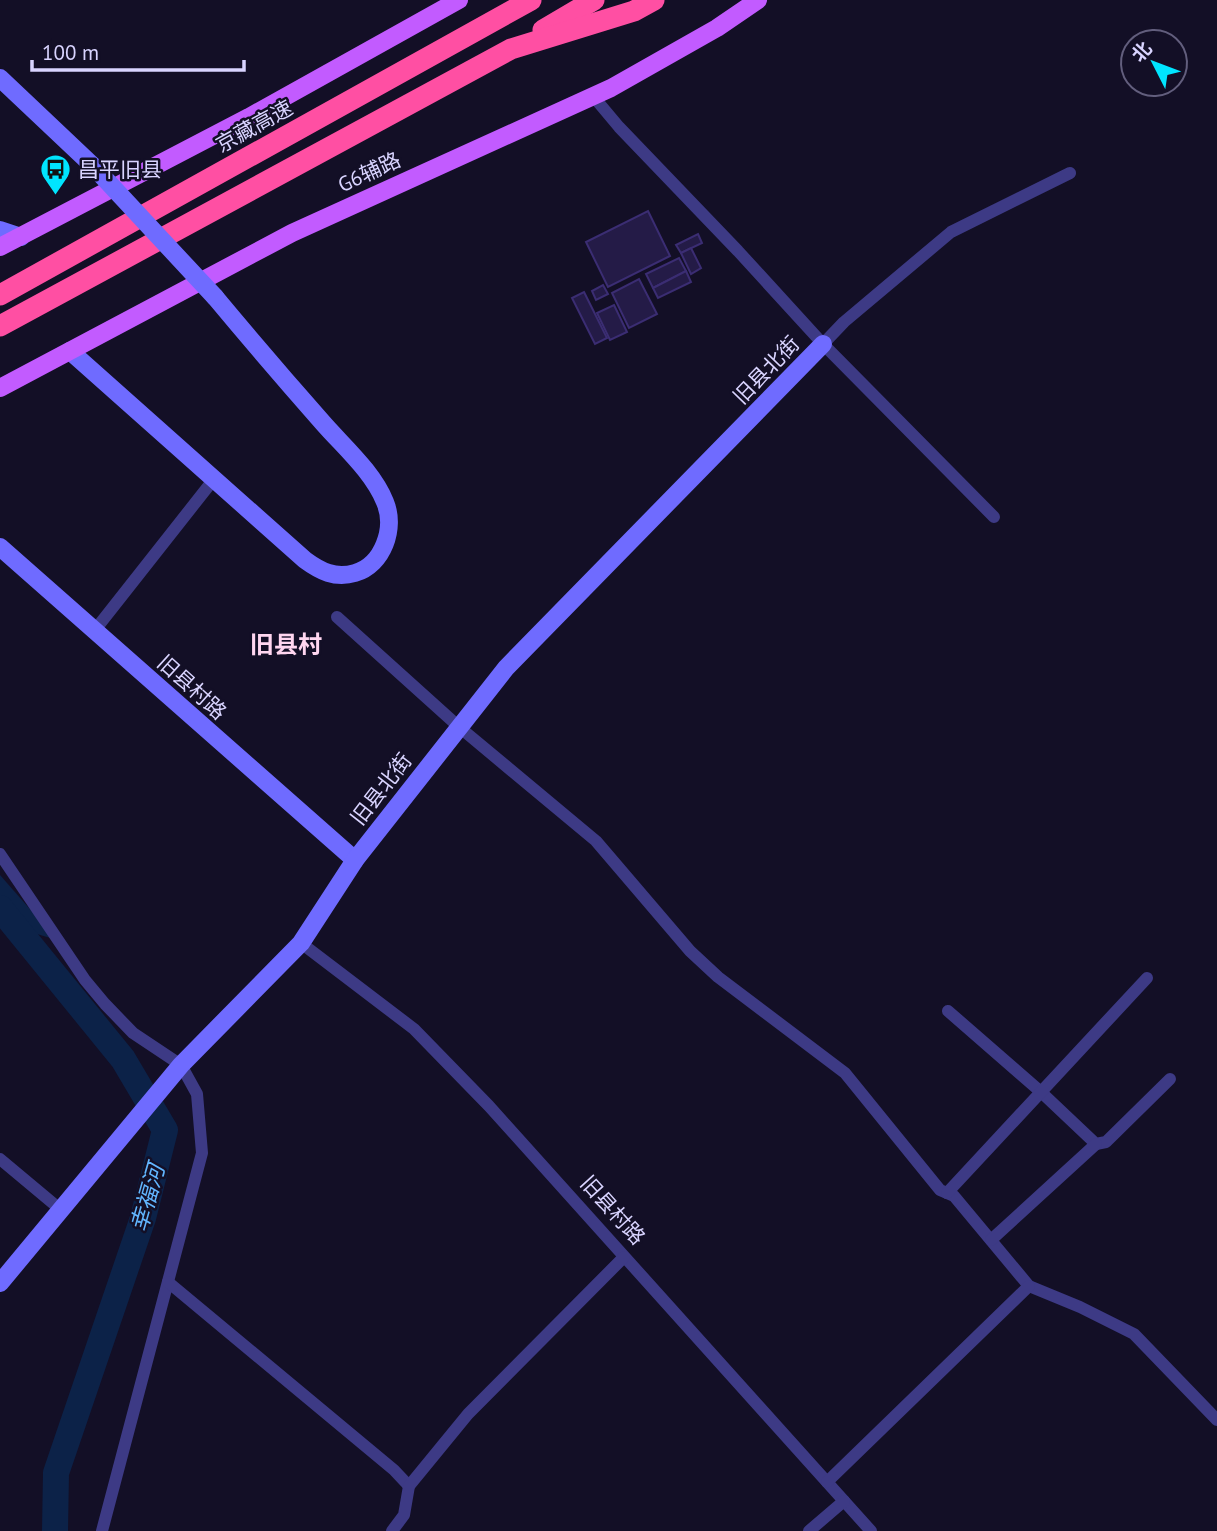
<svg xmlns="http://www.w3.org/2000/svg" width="1217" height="1531" font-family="'PT Sans','Noto Sans SC',sans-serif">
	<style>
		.water { fill: #0c2248 }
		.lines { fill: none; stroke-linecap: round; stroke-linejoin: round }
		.river { stroke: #0c2248; stroke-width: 26 }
		.building { fill: #241b47; stroke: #3b2d73; stroke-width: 2 }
		.street { stroke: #3d3a85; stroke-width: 12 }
		.secondary { stroke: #6f6bff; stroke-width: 18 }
		.primary { stroke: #c25bff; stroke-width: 18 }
		.highway { stroke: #ff4fa3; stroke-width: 21 }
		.secondary-bridge { stroke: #6f6bff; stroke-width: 18 }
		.labels { text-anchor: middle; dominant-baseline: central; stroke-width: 5; stroke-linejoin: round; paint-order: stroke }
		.street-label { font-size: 21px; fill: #d9d4ff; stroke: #130f26 }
		.poi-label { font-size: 21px; fill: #d9d4ff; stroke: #130f26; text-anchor: start }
		.water-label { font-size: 23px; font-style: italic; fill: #62b6ff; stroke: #130f26 }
		.quarter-label { font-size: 24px; font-weight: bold; fill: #ffd6f0; stroke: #130f26 }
	</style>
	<rect width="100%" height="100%" fill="#130f26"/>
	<path class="water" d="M 0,875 L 57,940 L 0,923 Z"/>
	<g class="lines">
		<path class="river" d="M 0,908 L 123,1059 L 165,1130 L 143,1218 L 56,1473 L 55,1531"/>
	</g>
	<g class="building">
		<path d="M 648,211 L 670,256 L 608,287 L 586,242 Z"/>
		<path d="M 698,234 L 702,243 L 681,253 L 676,245 Z"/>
		<path d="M 691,248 L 701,268 L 691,274 L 681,253 Z"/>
		<path d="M 679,258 L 686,271 L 653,288 L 646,274 Z"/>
		<path d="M 686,271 L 691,282 L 658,298 L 653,288 Z"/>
		<path d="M 639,279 L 657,314 L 629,328 L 612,293 Z"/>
		<path d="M 603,285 L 608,294 L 596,300 L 592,291 Z"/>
		<path d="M 584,292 L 607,338 L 595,344 L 572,298 Z"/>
		<path d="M 614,305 L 627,332 L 610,340 L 597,313 Z"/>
	</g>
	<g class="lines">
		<g class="street">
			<path d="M 593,96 L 619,127 L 738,251 L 823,344 L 994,517"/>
			<path d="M 823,344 L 844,322 L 951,232 L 1070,173"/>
			<path d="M 337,617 L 458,726 L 596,841 L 690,951 L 718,977 L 845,1073 L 940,1190 L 954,1196 L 1029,1286 L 1080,1307 L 1134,1334 L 1217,1420"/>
			<path d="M 95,630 L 214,479"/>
			<path d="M 0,854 L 85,980 L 105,1004 L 133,1033 L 181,1065 L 197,1094 L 202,1153 L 102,1531"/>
			<path d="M 301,943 L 414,1029 L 489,1106 L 871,1531"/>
			<path d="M 948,1011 L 1041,1092 L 1096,1144 L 1106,1142 L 1170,1079"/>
			<path d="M 0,1159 L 61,1210"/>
			<path d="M 947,1193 L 1147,978"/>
			<path d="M 991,1240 L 1096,1144"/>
			<path d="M 168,1282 L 394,1470 L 409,1486"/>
			<path d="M 827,1482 L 1029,1286"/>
			<path d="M 392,1531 L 404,1515 L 409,1486 L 468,1414 L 624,1257"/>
			<path d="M 809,1531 L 844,1501"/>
		</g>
		<g class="secondary">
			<path d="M 0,78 L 93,166"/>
			<path d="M 0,230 L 21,237"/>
			<path d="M 70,351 L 305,560 C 320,571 335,579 355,573 C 383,565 396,528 385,502 C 373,472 344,447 323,423 C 286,381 250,339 215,297"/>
			<path d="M 0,547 L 355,860"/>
			<path d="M 0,1283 L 181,1065 L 301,943 L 355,860 L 506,668 L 823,344"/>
		</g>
		<g class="primary">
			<path d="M 0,247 L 249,117 L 459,0"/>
			<path d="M 0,388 L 292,233 L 611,88 L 717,28 L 758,0"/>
		</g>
		<g class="highway">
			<path d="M 543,30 L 594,0"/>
			<path d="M 0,295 L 531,0"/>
			<path d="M 0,326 L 511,49 L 634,11 L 654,0"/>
		</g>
		<path class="secondary-bridge" d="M 93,166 L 215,297"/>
	</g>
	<defs>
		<symbol id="bus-pin" viewBox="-11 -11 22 30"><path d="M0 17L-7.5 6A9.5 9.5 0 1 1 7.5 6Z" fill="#00e5ff" stroke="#130f26"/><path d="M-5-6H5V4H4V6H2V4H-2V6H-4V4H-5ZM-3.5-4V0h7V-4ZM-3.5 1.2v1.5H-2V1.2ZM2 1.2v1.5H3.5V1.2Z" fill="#111"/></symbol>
	</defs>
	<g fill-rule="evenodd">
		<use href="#bus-pin" x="38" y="152" width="35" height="47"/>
	</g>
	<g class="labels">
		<g class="street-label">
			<text transform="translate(254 126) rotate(-29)">京藏高速</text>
			<text transform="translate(369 172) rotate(-25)">G6辅路</text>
			<text transform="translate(766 370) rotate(-46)">旧县北街</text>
			<text transform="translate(192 687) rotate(42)">旧县村路</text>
			<text transform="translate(381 789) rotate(-52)">旧县北街</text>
			<text transform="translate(613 1210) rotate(48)">旧县村路</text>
		</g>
		<g class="poi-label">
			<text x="78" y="169">昌平旧县</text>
		</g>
		<g class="water-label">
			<text transform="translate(147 1198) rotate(-74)">幸福河</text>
		</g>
		<g class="quarter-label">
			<text x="286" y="644">旧县村</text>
		</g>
	</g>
	<g transform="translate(1154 63) rotate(312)"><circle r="33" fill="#130f26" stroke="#625e7d" stroke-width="2"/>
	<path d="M0-5L12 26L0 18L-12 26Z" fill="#00e5ff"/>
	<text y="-10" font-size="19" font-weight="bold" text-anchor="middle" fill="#d9d4ff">北</text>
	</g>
	<path d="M32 60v10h212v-10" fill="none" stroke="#d9d4ff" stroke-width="3.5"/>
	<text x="42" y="60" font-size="21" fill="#d9d4ff" stroke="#130f26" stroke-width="5" paint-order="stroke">100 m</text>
</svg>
